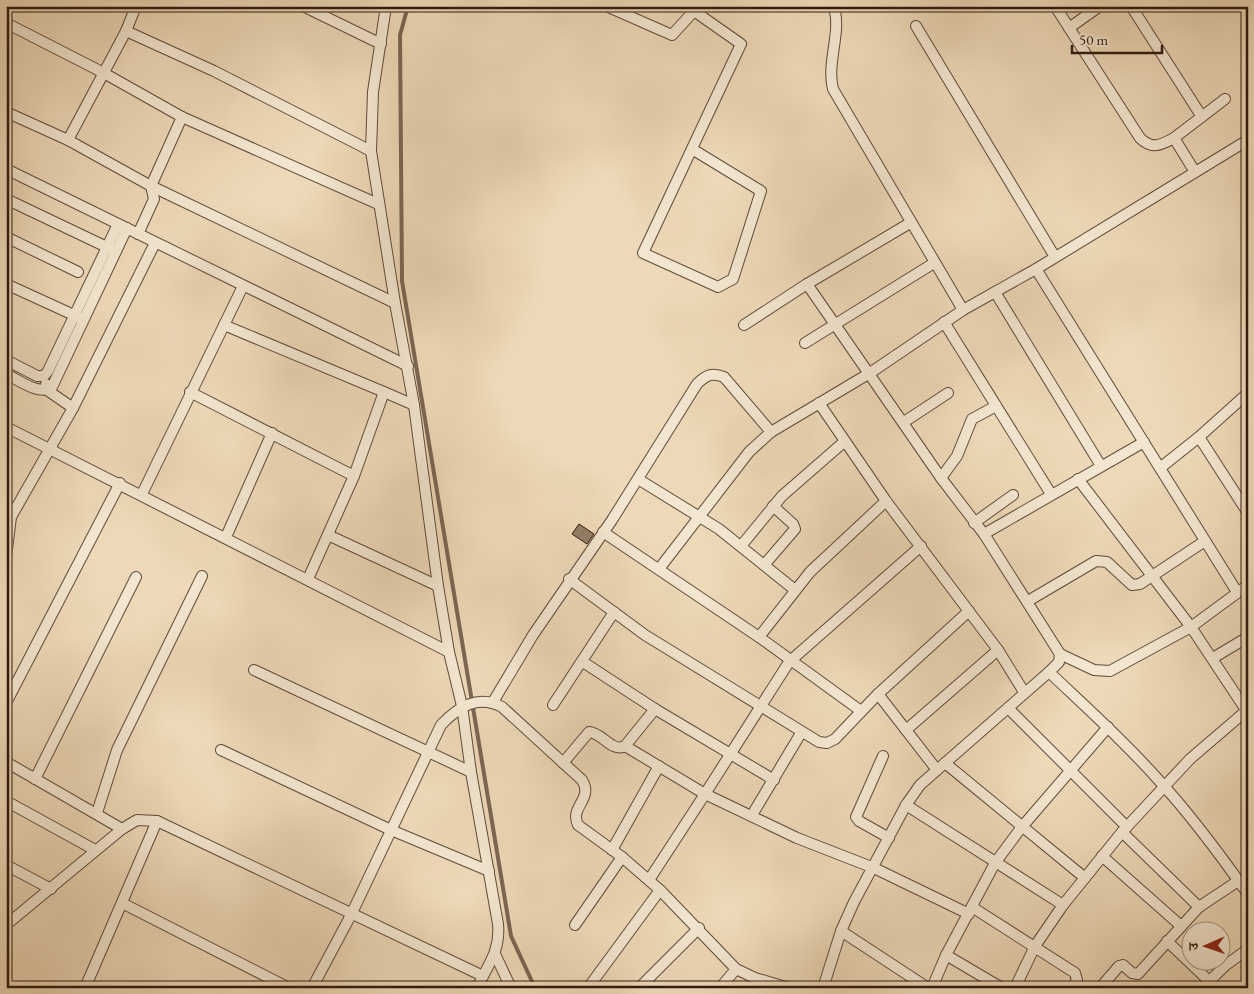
<svg xmlns="http://www.w3.org/2000/svg" width="1254" height="994" font-family="'EB Garamond','Noto Serif Devanagari',serif">
	<style>
		.lines { fill: none; stroke-linecap: round; stroke-linejoin: round }
		.stream { stroke: #7a6652; stroke-width: 4 }
		.building { fill: #927d66; stroke: #2f1b0f }
		.minor-casing { stroke: #5e4a39; stroke-width: 12 }
		.minor { stroke: #f3e6d0; stroke-width: 10 }
	</style>
	<rect width="100%" height="100%" fill="#edd8b7"/>
	<filter id="stains"><feTurbulence type="fractalNoise" baseFrequency=".004" numOctaves="4"/><feColorMatrix values="0 0 0 0 .2 0 0 0 0 .09 0 0 0 0 .02 0 0 0 .5 -.17"/></filter>
	<radialGradient id="worn" r=".72"><stop offset=".6" stop-color="#630" stop-opacity="0"/><stop offset="1" stop-color="#630" stop-opacity=".3"/></radialGradient>
	<g class="lines">
		<path class="stream" d="M 408,6 L 400,35 L 402,281 L 511,936 L 535,988"/>
	</g>
	<path class="building" d="M 579,524 L 594,534 L 587,544 L 572,534 Z"/>
	<g class="lines">
		<defs>
			<g id="minor">
				<path d="M 303,6 L 381,44"/>
				<path d="M 386,6 L 373,92 L 371,151 L 395,303 L 414,405 L 438,586 L 449,652 L 462,706 L 471,772 L 498,924 C 500,945 493,958 483,976"/>
				<path d="M 606,6 L 672,35 L 694,11 L 741,44 L 643,253 L 718,287 L 733,279 L 761,191 L 692,149"/>
				<path d="M 833,6 C 843,28 826,62 833,89 L 963,310"/>
				<path d="M 1055,6 L 1140,138 C 1152,150 1161,145 1174,138 L 1195,172"/>
				<path d="M 1131,6 L 1202,117"/>
				<path d="M 6,23 L 102,72 L 182,117 L 378,204"/>
				<path d="M 916,26 L 1055,257"/>
				<path d="M 1069,28 L 1100,6"/>
				<path d="M 126,31 L 214,71 L 371,151"/>
				<path d="M 6,112 L 68,140 L 151,186 L 395,303"/>
				<path d="M 1174,138 L 1225,99"/>
				<path d="M 68,140 L 126,31 L 136,6"/>
				<path d="M 6,169 L 408,366"/>
				<path d="M 6,199 L 113,250"/>
				<path d="M 138,234 L 154,199 L 151,186 L 182,117"/>
				<path d="M 6,237 L 78,272"/>
				<path d="M 1036,269 L 1237,592"/>
				<path d="M 6,284 L 78,317"/>
				<path d="M 807,284 L 941,478 L 984,534 L 1060,654"/>
				<path d="M 995,292 L 1101,466"/>
				<path d="M 944,322 L 1051,494"/>
				<path d="M 224,325 L 384,392"/>
				<path d="M 744,325 L 807,284 L 910,223"/>
				<path d="M 805,343 L 934,263"/>
				<path d="M 6,360 L 37,376 L 44,376 L 48,371 L 118,224"/>
				<path d="M 6,374 C 19,380 39,396 52,387 L 127,228"/>
				<path d="M 46,384 L 47,390 L 73,408"/>
				<path d="M 190,392 L 354,476"/>
				<path d="M 819,403 L 886,501 L 998,650 L 1024,692"/>
				<path d="M 904,422 L 948,393"/>
				<path d="M 6,427 L 449,652"/>
				<path d="M 1199,437 L 1248,513"/>
				<path d="M 1160,468 L 1199,437 L 1248,393"/>
				<path d="M 941,478 L 957,456 L 972,419 L 996,406"/>
				<path d="M 638,479 L 719,529 L 795,590"/>
				<path d="M 1078,479 L 1191,627 L 1248,713"/>
				<path d="M 142,494 L 243,286"/>
				<path d="M 974,523 L 1013,495"/>
				<path d="M 603,532 L 759,637 L 861,711"/>
				<path d="M 984,534 L 1144,442"/>
				<path d="M 328,535 L 438,586"/>
				<path d="M 226,537 L 272,433"/>
				<path d="M 741,546 L 782,496 L 845,441"/>
				<path d="M 921,546 L 789,662 L 705,794 L 797,838 L 874,868 L 969,914"/>
				<path d="M 6,557 L 11,517 L 73,408 L 155,243"/>
				<path d="M 764,565 L 795,529 L 793,524 L 773,506"/>
				<path d="M 659,569 L 749,452 L 771,432 L 870,373 L 963,310 L 1036,269 L 1248,140"/>
				<path d="M 308,579 L 354,476 L 384,392 L 414,405"/>
				<path d="M 569,579 L 645,635 L 819,742 L 827,743 L 835,739 L 878,694 L 969,611"/>
				<path d="M 1028,601 L 1096,561 L 1107,562 L 1132,585 L 1140,584 L 1205,541"/>
				<path d="M 759,637 L 810,572 L 886,501"/>
				<path d="M 1213,658 L 1248,637"/>
				<path d="M 583,662 L 655,709 L 774,780"/>
				<path d="M 254,670 L 471,772"/>
				<path d="M 1049,672 C 1088,709 1128,745 1163,785 C 1194,819 1221,856 1248,894"/>
				<path d="M 878,694 L 937,770"/>
				<path d="M 493,702 L 533,635 L 612,520 L 697,384 C 706,375 712,372 724,377 L 771,432"/>
				<path d="M 6,703 L 120,483"/>
				<path d="M 553,705 L 614,612"/>
				<path d="M 1008,708 L 1127,827"/>
				<path d="M 906,730 L 998,650"/>
				<path d="M 625,746 L 705,794 L 649,880"/>
				<path d="M 221,750 L 391,830 L 489,871"/>
				<path d="M 883,756 L 856,817 L 859,821 L 889,838"/>
				<path d="M 6,762 L 122,829"/>
				<path d="M 563,763 L 589,732 C 603,733 612,753 625,746 L 655,709"/>
				<path d="M 945,763 L 1085,878"/>
				<path d="M 35,779 L 136,577"/>
				<path d="M 6,801 L 95,850"/>
				<path d="M 906,805 L 1063,905"/>
				<path d="M 97,813 L 117,750 L 202,576"/>
				<path d="M 752,815 L 801,733"/>
				<path d="M 1122,832 L 1199,907"/>
				<path d="M 612,850 L 659,766"/>
				<path d="M 1102,856 L 1181,926"/>
				<path d="M 6,865 L 51,889"/>
				<path d="M 122,903 L 289,988"/>
				<path d="M 972,907 L 1075,973 L 1077,980 L 1072,988"/>
				<path d="M 6,925 L 122,829 L 137,820 L 157,821"/>
				<path d="M 575,925 L 622,857"/>
				<path d="M 841,931 L 928,988"/>
				<path d="M 1167,941 L 1209,981"/>
				<path d="M 495,954 L 511,988"/>
				<path d="M 85,988 L 157,821 L 483,976 L 477,988"/>
				<path d="M 312,988 L 351,915 L 441,725 C 458,707 478,694 502,707 L 582,780 C 594,799 569,807 578,825 L 622,857 L 660,890 L 736,969 L 755,978 L 789,988"/>
				<path d="M 588,988 L 660,890"/>
				<path d="M 639,988 L 699,928"/>
				<path d="M 720,988 L 736,969"/>
				<path d="M 823,988 L 841,931 L 854,902 L 906,805 L 920,785 L 937,770 L 1049,672 L 1059,662 L 1060,654 L 1094,670 L 1110,671 L 1191,627 L 1248,585"/>
				<path d="M 932,988 L 946,955"/>
				<path d="M 1002,988 L 946,955 L 995,863 L 1021,828 L 1108,727"/>
				<path d="M 1015,988 L 1035,946 L 1063,905 L 1122,832 L 1190,759 L 1246,711"/>
				<path d="M 1100,988 L 1119,966 L 1123,965 L 1132,973 L 1138,974 L 1199,907 L 1238,881"/>
				<path d="M 1202,988 L 1226,965 L 1248,949"/>
			</g>
		</defs>
		<use href="#minor" class="minor-casing"/>
		<use href="#minor" class="minor"/>
	</g>
	<rect width="1254" height="994" fill="none" stroke="#edd8b7" stroke-width="25"/>
	<rect x="8" y="8" width="1239" height="979" fill="none" stroke="#2f1b0f" stroke-width="2.5"/>
	<rect x="12" y="12" width="1229" height="969" fill="none" stroke="#2f1b0f"/>
	<g transform="translate(1206 946) rotate(268)"><circle r="24" fill="#f3e6d0" stroke="#a59583"/>
	<path d="M0-4L9 19L0 12L-9 19Z" fill="#8f2418"/>
	<text y="-8" font-size="14" font-weight="bold" text-anchor="middle" fill="#2f1b0f">उ</text>
	</g>
	<path d="M1072 45v8h90v-8" fill="none" stroke="#2f1b0f" stroke-width="2.5"/>
	<text x="1079" y="45" font-size="15" fill="#2f1b0f" stroke="#f3e6d0" stroke-width="4" paint-order="stroke">50 m</text>
	<rect width="100%" height="100%" filter="url(#stains)"/>
	<rect width="100%" height="100%" fill="url(#worn)"/>
</svg>
